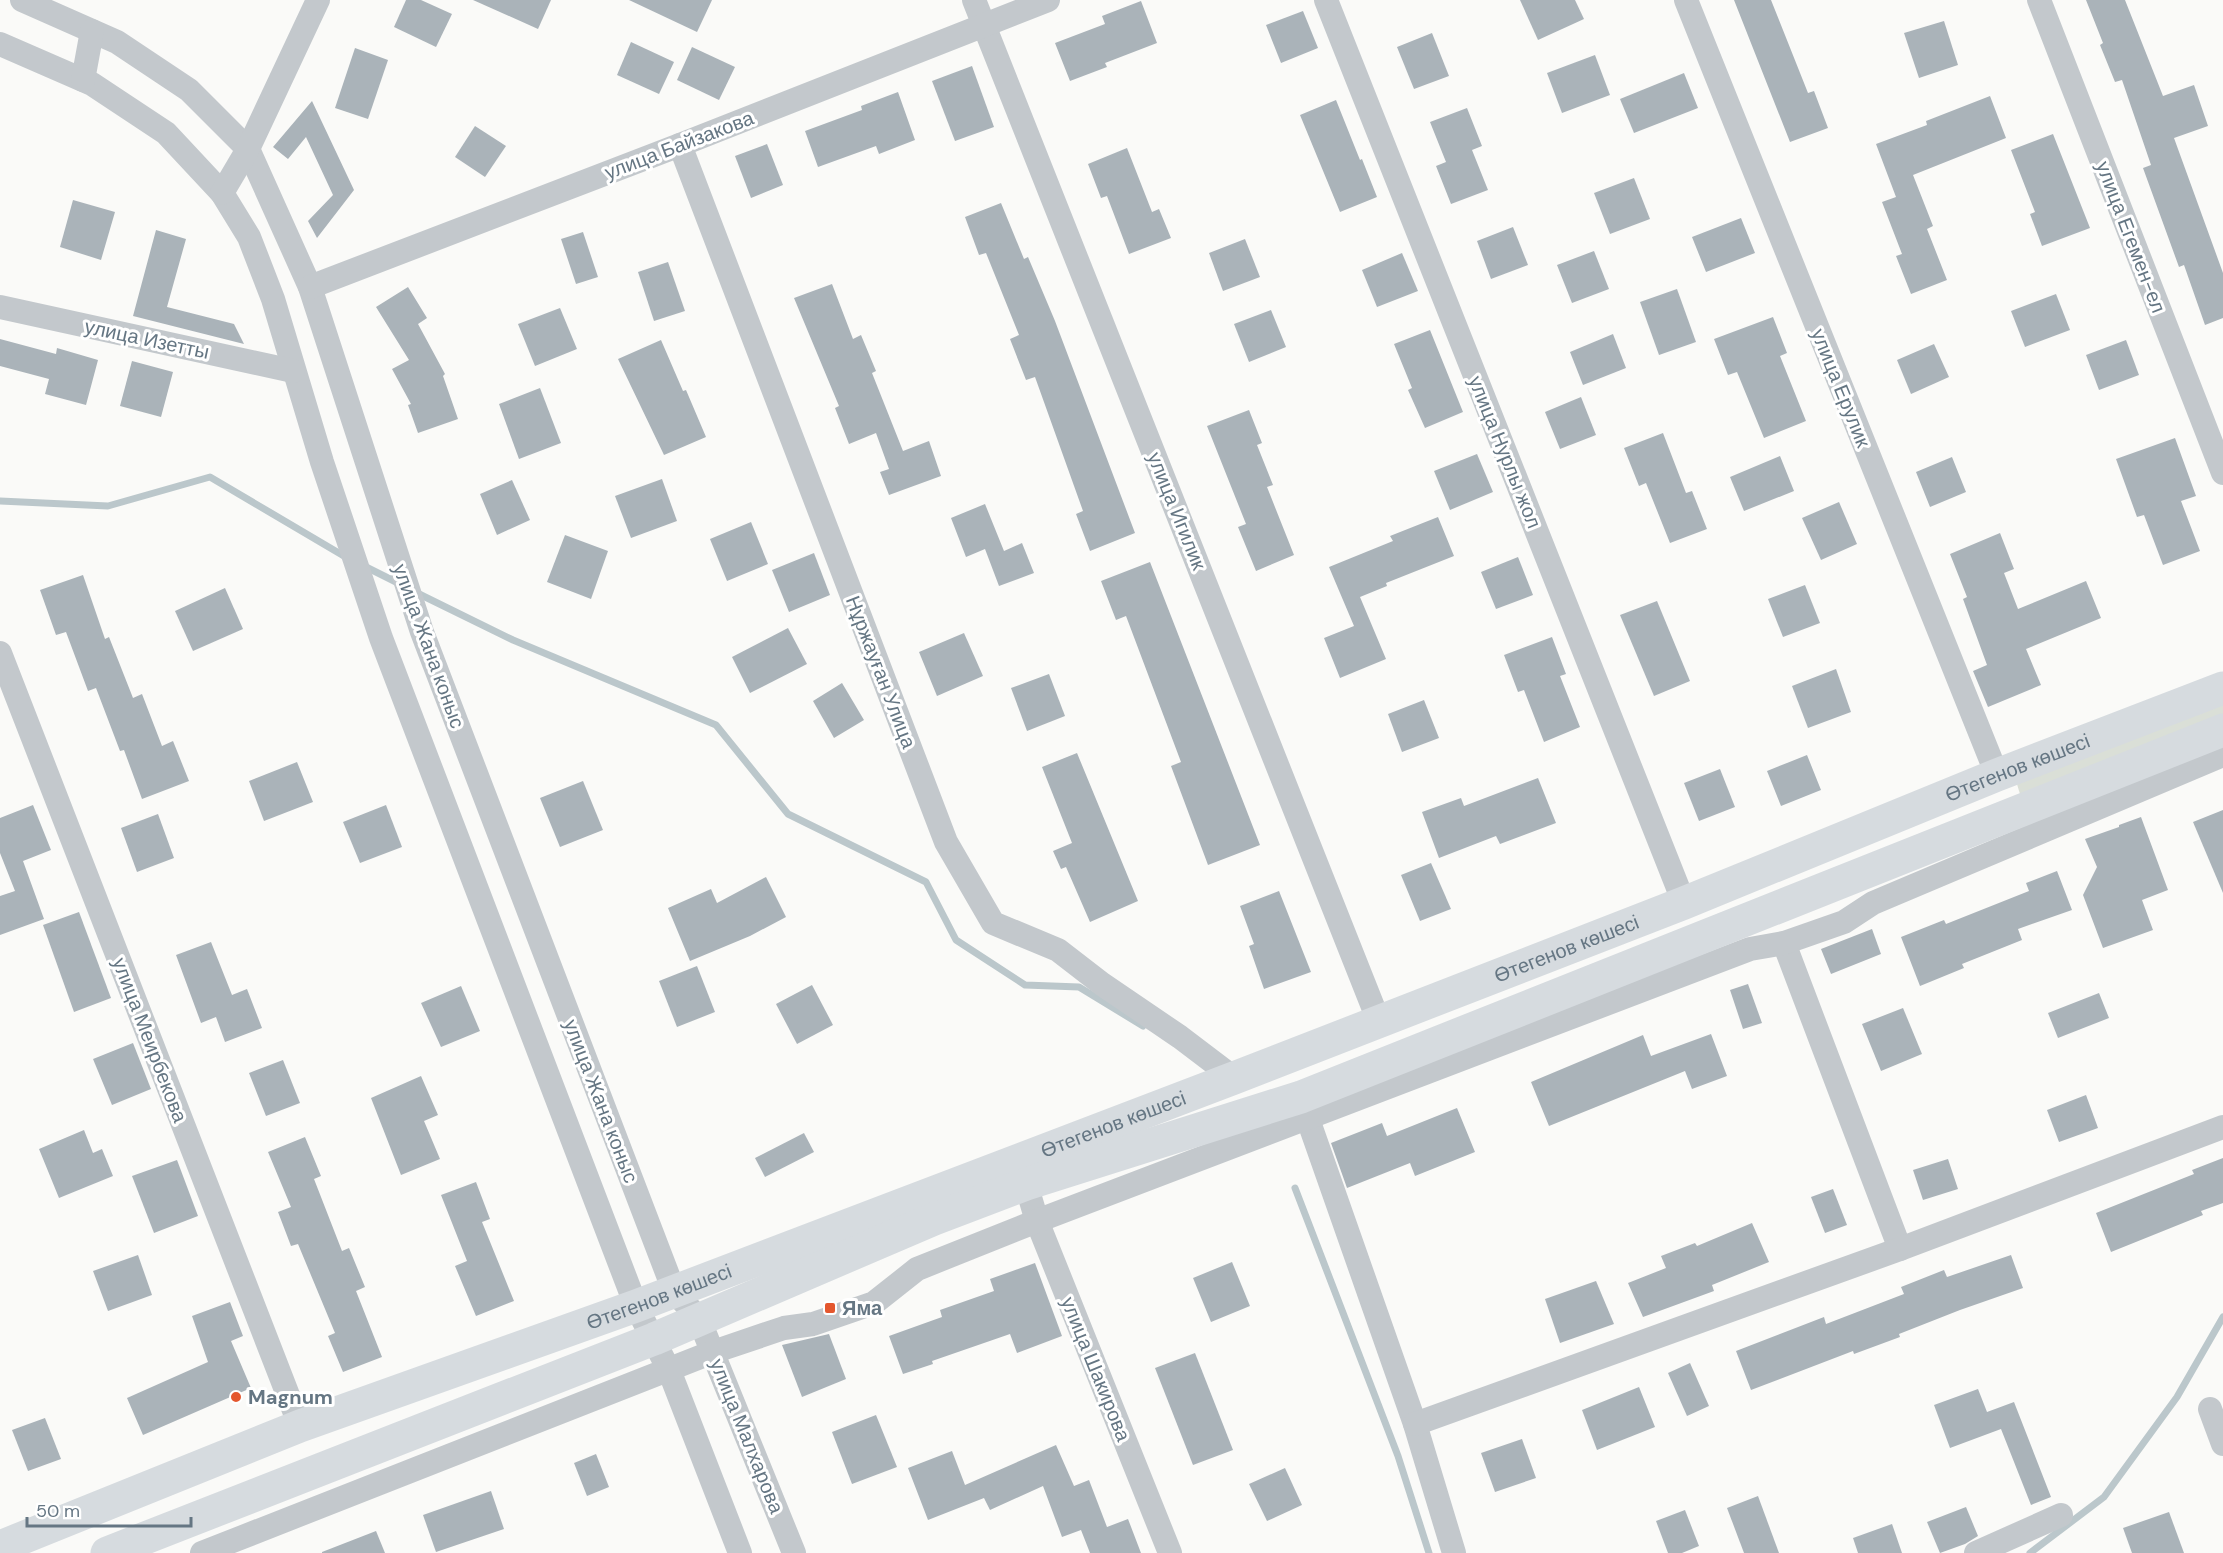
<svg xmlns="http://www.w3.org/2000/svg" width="2223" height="1553" font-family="'DM Sans',sans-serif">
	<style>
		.green { fill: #dadfd7 }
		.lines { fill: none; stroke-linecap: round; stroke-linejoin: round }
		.stream { stroke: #bbc7cb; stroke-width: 7 }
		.building { fill: #aab3b9 }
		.street { stroke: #c3c8cc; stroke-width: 24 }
		.secondary { stroke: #d6dbdf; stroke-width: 33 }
		.poi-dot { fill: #e4572e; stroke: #fff; stroke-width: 2 }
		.labels { text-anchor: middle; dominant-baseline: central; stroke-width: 6; stroke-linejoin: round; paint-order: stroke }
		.street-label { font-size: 20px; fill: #657683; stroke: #fff }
		.poi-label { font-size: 20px; font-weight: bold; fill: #657683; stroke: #fff; text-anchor: start }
	</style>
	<rect width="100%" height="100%" fill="#fafaf8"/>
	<path class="green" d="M 2223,700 L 2223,714 L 2020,794 L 2016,781 Z"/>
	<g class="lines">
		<g class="stream">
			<path d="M 0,501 L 108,506 L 210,477 L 349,559"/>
			<path d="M 364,566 L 400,584"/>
			<path d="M 415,592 L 513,640 L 716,725 L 788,814 L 926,882 L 956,940 L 1025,985 L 1079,987 L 1143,1026"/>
			<path d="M 1295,1188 L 1398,1456 L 1429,1553"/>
			<path d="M 2030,1553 L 2104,1497 L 2177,1397 L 2223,1317"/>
		</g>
	</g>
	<g class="building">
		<path d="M 406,0 L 421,0 L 452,14 L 436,47 L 394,27 Z"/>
		<path d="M 473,0 L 551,0 L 538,29 Z"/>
		<path d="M 629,0 L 712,0 L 697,32 Z"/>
		<path d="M 1520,0 L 1575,0 L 1584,19 L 1538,40 Z"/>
		<path d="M 1734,0 L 1771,0 L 1808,93 L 1814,91 L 1828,128 L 1790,142 Z"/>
		<path d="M 2086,0 L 2125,0 L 2163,96 L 2194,85 L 2208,126 L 2174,138 L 2223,273 L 2223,318 L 2205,325 L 2184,265 L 2179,267 L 2143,168 L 2151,165 L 2122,80 L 2115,82 L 2100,45 L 2103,43 Z"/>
		<path d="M 1141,1 L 1157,43 L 1105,63 L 1107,67 L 1070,81 L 1055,43 L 1105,24 L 1102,16 Z"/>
		<path d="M 1303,11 L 1318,48 L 1281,63 L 1266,25 Z"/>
		<path d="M 1944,21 L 1958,65 L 1919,78 L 1904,33 Z"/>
		<path d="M 1432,33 L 1449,76 L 1414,89 L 1397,47 Z"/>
		<path d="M 631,42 L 674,62 L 659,94 L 617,75 Z"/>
		<path d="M 692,47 L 735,67 L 719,100 L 677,80 Z"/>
		<path d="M 355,48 L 388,60 L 368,119 L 335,108 Z"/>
		<path d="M 1595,55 L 1610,95 L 1562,113 L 1547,73 Z"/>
		<path d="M 972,66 L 994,127 L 955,141 L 932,81 Z"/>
		<path d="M 1684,73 L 1698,108 L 1634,133 L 1620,99 Z"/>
		<path d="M 898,92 L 915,140 L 879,154 L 876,146 L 818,167 L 805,131 L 862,110 L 861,106 Z"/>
		<path d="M 1990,96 L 2006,138 L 1913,175 L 1933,226 L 1927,229 L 1947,280 L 1911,294 L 1896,256 L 1902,254 L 1882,202 L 1896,197 L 1876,144 L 1927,125 L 1926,121 Z"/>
		<path d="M 1336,100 L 1360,160 L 1362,159 L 1377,197 L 1340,212 L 1300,115 Z"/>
		<path d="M 312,101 L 354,190 L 317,238 L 308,221 L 333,195 L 306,137 L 288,159 L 273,147 Z"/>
		<path d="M 1467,108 L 1482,146 L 1472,150 L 1488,190 L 1451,204 L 1436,166 L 1446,162 L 1430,122 Z"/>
		<path d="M 475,126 L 506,146 L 485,177 L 455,157 Z"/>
		<path d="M 2053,134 L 2090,228 L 2042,246 L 2030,214 L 2035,212 L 2011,150 Z"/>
		<path d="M 767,144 L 783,185 L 751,198 L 735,156 Z"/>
		<path d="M 1127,148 L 1152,212 L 1159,209 L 1171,238 L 1129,254 L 1107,196 L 1101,198 L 1088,164 Z"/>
		<path d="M 1634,178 L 1650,219 L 1610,234 L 1594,193 Z"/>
		<path d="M 73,200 L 115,212 L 101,260 L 60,247 Z"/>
		<path d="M 1001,203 L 1024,259 L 1028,257 L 1055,321 L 1135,533 L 1090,551 L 1076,514 L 1083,511 L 1035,377 L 1026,380 L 1010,339 L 1019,335 L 986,253 L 979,255 L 965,217 Z"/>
		<path d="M 1741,218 L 1755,253 L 1706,272 L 1692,237 Z"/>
		<path d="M 1513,227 L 1528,265 L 1491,279 L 1477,241 Z"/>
		<path d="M 156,230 L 186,239 L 167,307 L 234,324 L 244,344 L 133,316 Z"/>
		<path d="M 583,232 L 598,277 L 576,284 L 561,239 Z"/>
		<path d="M 1245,239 L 1260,277 L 1223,291 L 1209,253 Z"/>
		<path d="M 1594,251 L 1609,289 L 1572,303 L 1557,265 Z"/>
		<path d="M 1402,253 L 1418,291 L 1377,307 L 1362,270 Z"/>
		<path d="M 668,262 L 685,311 L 654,321 L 638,272 Z"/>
		<path d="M 832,284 L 853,339 L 861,335 L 876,371 L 872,373 L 903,451 L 929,441 L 941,476 L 889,495 L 880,472 L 889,469 L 876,433 L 849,444 L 835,408 L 839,406 L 794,298 Z"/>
		<path d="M 408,287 L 427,318 L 418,324 L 445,374 L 443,376 L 458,419 L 418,433 L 408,405 L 411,404 L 392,369 L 409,360 L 376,307 Z"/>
		<path d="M 1677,289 L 1696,342 L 1659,355 L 1640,302 Z"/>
		<path d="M 2056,294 L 2070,330 L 2025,347 L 2011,311 Z"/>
		<path d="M 560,308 L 577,349 L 535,366 L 518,324 Z"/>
		<path d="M 1271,310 L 1286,347 L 1249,362 L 1234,324 Z"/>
		<path d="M 1773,317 L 1787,353 L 1780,356 L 1806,421 L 1764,438 L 1737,372 L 1728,375 L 1714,339 Z"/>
		<path d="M 1430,330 L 1463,412 L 1425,428 L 1408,390 L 1412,388 L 1394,344 Z"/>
		<path d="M 1613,334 L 1626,368 L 1583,385 L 1570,352 Z"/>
		<path d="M 0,339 L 56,354 L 57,348 L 98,360 L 86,405 L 45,394 L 49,379 L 0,366 Z"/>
		<path d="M 661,340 L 683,391 L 686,390 L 706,437 L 664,455 L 618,359 Z"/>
		<path d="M 2126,340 L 2139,375 L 2099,390 L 2086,355 Z"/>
		<path d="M 1934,344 L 1949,377 L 1911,394 L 1897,360 Z"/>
		<path d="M 132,361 L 173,372 L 161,417 L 120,406 Z"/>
		<path d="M 540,388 L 561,443 L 519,459 L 499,404 Z"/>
		<path d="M 1581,397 L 1596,435 L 1560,449 L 1545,412 Z"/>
		<path d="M 1249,410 L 1262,443 L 1257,445 L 1273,485 L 1267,487 L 1294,555 L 1256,571 L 1238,527 L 1246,524 L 1207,426 Z"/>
		<path d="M 1663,433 L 1686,493 L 1692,491 L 1707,529 L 1670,543 L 1646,483 L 1639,486 L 1624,448 Z"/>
		<path d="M 2175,438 L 2196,496 L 2181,501 L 2200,551 L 2163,565 L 2144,515 L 2137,517 L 2116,459 Z"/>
		<path d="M 1477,454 L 1493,492 L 1450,510 L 1434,471 Z"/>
		<path d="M 1780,456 L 1794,491 L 1744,511 L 1730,477 Z"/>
		<path d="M 1952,457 L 1966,492 L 1930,507 L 1916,472 Z"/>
		<path d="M 662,479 L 677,521 L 631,538 L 615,496 Z"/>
		<path d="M 512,480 L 530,520 L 497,535 L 480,494 Z"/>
		<path d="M 1839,502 L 1857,544 L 1821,560 L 1802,518 Z"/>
		<path d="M 985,504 L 1004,551 L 1022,543 L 1034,573 L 999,586 L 985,549 L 966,557 L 951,518 Z"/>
		<path d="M 1438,517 L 1454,556 L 1386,583 L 1387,586 L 1360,597 L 1386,659 L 1340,678 L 1324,638 L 1354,626 L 1329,567 L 1393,541 L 1390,536 Z"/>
		<path d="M 751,522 L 768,564 L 727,581 L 710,539 Z"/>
		<path d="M 2000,533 L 2014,569 L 2004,573 L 2018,609 L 2086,581 L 2101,618 L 2026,649 L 2041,685 L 1988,707 L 1973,671 L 1987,665 L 1963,599 L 1967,597 L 1950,554 Z"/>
		<path d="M 565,535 L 608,551 L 591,599 L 547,582 Z"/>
		<path d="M 814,553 L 830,595 L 789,612 L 772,570 Z"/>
		<path d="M 1518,557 L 1533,595 L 1496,609 L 1481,572 Z"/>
		<path d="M 1150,562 L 1260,845 L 1208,865 L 1171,766 L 1181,762 L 1126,616 L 1116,620 L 1101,581 Z"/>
		<path d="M 83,575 L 105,639 L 109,637 L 133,698 L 142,694 L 162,746 L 173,741 L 189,781 L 142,799 L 124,750 L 120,751 L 96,688 L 88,691 L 66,632 L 56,635 L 40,590 Z"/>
		<path d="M 1805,585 L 1820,623 L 1783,637 L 1768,599 Z"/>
		<path d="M 225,588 L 243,629 L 193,651 L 175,611 Z"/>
		<path d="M 1657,601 L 1690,681 L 1654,696 L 1620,615 Z"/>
		<path d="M 788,628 L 807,664 L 750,693 L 732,657 Z"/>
		<path d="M 964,633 L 983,676 L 937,696 L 919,652 Z"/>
		<path d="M 1552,637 L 1566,674 L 1560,676 L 1580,727 L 1544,742 L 1524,690 L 1518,692 L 1504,655 Z"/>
		<path d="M 1836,669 L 1851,712 L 1808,728 L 1792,686 Z"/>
		<path d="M 1049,674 L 1065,716 L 1027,731 L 1011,688 Z"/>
		<path d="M 842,683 L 864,720 L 834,738 L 813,701 Z"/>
		<path d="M 1424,700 L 1439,738 L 1402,752 L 1388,714 Z"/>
		<path d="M 1077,753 L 1138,901 L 1090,922 L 1066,867 L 1061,869 L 1053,851 L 1072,843 L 1042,767 Z"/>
		<path d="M 1807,755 L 1821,790 L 1781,806 L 1767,771 Z"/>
		<path d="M 297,762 L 313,802 L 264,821 L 249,781 Z"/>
		<path d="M 1720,769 L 1735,807 L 1699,821 L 1684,783 Z"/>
		<path d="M 1538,778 L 1556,823 L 1500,844 L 1496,836 L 1439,858 L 1422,812 L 1461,798 L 1464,806 Z"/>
		<path d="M 583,781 L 603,830 L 560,847 L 540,798 Z"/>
		<path d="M 33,805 L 51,850 L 23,861 L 44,919 L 0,935 L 0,896 L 15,891 L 0,853 L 0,818 Z"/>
		<path d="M 386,805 L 402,847 L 360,863 L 343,822 Z"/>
		<path d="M 2223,810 L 2223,893 L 2193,822 Z"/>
		<path d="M 158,814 L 174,858 L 137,872 L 121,828 Z"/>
		<path d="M 2141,817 L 2168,890 L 2142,900 L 2153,930 L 2103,948 L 2083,895 L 2097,867 L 2085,839 L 2119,827 L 2119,825 Z"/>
		<path d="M 1431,863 L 1451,909 L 1420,921 L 1401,875 Z"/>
		<path d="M 2057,871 L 2072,910 L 2018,929 L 2022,940 L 1962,964 L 1964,968 L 1920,986 L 1901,937 L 1944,920 L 1946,924 L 2029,891 L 2026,883 Z"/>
		<path d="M 766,877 L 786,917 L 750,936 L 690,961 L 668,908 L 711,889 L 717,903 Z"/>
		<path d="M 1279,891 L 1311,972 L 1264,989 L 1249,946 L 1254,944 L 1240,906 Z"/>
		<path d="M 79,912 L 111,998 L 74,1012 L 43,925 Z"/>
		<path d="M 1872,929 L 1881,954 L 1831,974 L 1821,949 Z"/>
		<path d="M 211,942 L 232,995 L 247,989 L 262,1028 L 225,1042 L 216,1017 L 201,1023 L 176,955 Z"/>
		<path d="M 697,966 L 715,1012 L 677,1027 L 659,981 Z"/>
		<path d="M 1748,984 L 1762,1023 L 1743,1029 L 1730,990 Z"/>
		<path d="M 812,985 L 833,1025 L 797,1044 L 776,1004 Z"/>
		<path d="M 461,986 L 480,1031 L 441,1047 L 421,1003 Z"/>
		<path d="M 2099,993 L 2109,1018 L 2058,1038 L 2048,1013 Z"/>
		<path d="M 1903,1008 L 1922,1054 L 1881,1071 L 1862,1024 Z"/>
		<path d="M 1711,1034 L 1727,1076 L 1692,1089 L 1685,1071 L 1549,1126 L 1531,1082 L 1643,1035 L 1651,1056 Z"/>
		<path d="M 133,1043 L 151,1089 L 112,1105 L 93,1059 Z"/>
		<path d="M 283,1060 L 300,1103 L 266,1116 L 249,1073 Z"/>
		<path d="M 421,1076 L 438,1115 L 424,1121 L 440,1159 L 401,1175 L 371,1098 Z"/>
		<path d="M 2086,1095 L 2098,1128 L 2059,1142 L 2047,1110 Z"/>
		<path d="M 1457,1108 L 1475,1152 L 1415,1176 L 1410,1163 L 1347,1188 L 1331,1143 L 1382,1123 L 1387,1136 Z"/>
		<path d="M 84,1130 L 93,1153 L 102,1149 L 113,1176 L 59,1198 L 39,1149 Z"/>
		<path d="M 804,1133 L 814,1152 L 765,1177 L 755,1158 Z"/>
		<path d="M 305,1137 L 321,1176 L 314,1179 L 342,1251 L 349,1248 L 365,1287 L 356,1291 L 382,1357 L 343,1372 L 328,1336 L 335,1333 L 298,1244 L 291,1246 L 278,1212 L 291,1207 L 268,1152 Z"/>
		<path d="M 2223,1158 L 2223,1203 L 2201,1211 L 2203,1215 L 2111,1252 L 2096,1213 L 2194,1174 L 2192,1170 Z"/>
		<path d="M 1948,1159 L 1958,1189 L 1923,1200 L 1913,1170 Z"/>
		<path d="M 177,1160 L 198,1216 L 154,1233 L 132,1176 Z"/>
		<path d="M 476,1182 L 490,1219 L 482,1222 L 514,1301 L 476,1316 L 455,1266 L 467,1261 L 441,1195 Z"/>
		<path d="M 1833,1189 L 1847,1225 L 1825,1233 L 1811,1197 Z"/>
		<path d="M 1752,1223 L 1769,1262 L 1712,1285 L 1714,1291 L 1643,1317 L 1628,1283 L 1666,1268 L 1661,1256 L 1695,1243 L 1697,1246 Z"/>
		<path d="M 138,1255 L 152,1295 L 108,1311 L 93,1271 Z"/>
		<path d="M 2011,1255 L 2023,1288 L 1960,1310 L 1899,1334 L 1900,1337 L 1854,1354 L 1853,1351 L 1751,1390 L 1736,1351 L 1824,1317 L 1826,1324 L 1904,1294 L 1901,1287 L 1944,1270 L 1947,1277 Z"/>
		<path d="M 1232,1262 L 1250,1306 L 1211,1322 L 1193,1278 Z"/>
		<path d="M 1035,1263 L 1062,1336 L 1017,1353 L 1010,1334 L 932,1361 L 933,1364 L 903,1374 L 889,1336 L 942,1317 L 940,1310 L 994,1291 L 990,1279 Z"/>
		<path d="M 1596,1281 L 1614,1324 L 1560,1343 L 1545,1299 Z"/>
		<path d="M 230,1302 L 243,1336 L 231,1341 L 251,1388 L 143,1435 L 127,1398 L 208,1362 L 192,1316 Z"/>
		<path d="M 829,1334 L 846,1379 L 802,1397 L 782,1345 Z"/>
		<path d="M 1195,1353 L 1233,1450 L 1193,1465 L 1155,1368 Z"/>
		<path d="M 1690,1363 L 1709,1406 L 1687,1416 L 1668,1373 Z"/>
		<path d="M 1639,1387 L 1655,1427 L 1597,1450 L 1582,1410 Z"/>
		<path d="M 1978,1389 L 1987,1412 L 2014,1402 L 2051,1497 L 2031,1505 L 2001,1429 L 1950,1448 L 1934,1405 Z"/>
		<path d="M 876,1415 L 897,1467 L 852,1484 L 832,1432 Z"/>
		<path d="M 45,1418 L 61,1459 L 28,1471 L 12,1430 Z"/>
		<path d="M 1522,1439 L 1536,1478 L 1495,1492 L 1481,1453 Z"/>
		<path d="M 1056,1445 L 1074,1486 L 1089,1480 L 1107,1527 L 1128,1519 L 1141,1553 L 1090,1553 L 1081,1530 L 1062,1537 L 1043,1486 L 990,1510 L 984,1498 L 928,1520 L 908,1468 L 952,1451 L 965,1485 Z"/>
		<path d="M 596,1454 L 609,1487 L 587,1496 L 574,1463 Z"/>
		<path d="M 1285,1468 L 1302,1505 L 1267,1521 L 1249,1484 Z"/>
		<path d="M 491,1491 L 504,1529 L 436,1552 L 423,1515 Z"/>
		<path d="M 1758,1496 L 1779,1553 L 1744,1553 L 1727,1508 Z"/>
		<path d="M 1966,1507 L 1978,1536 L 1965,1544 L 1940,1553 L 1927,1522 Z"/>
		<path d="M 1685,1510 L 1699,1546 L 1682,1553 L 1668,1553 L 1656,1521 Z"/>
		<path d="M 2169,1512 L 2184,1553 L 2132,1553 L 2123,1528 Z"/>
		<path d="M 1892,1524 L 1902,1553 L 1858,1553 L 1853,1538 Z"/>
		<path d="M 376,1531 L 385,1553 L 322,1553 L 322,1552 Z"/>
	</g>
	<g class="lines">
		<g class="street">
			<path d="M 22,0 L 117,42 L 189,90 L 248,149 L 310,287 L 422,632 L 674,1291 L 699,1319 L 794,1553"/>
			<path d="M 974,0 L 1379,1022"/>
			<path d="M 1326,0 L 1684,903"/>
			<path d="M 1686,0 L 1997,775"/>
			<path d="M 2039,0 L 2223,473"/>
			<path d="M 0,44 L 92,84 L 166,133 L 222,193 L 249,237 L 273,299 L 322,462 L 381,638 L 636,1306 L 669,1370 L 740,1553"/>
			<path d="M 83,80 L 92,31"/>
			<path d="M 680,145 L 946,842 L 993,923 L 1058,950 L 1102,984 L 1180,1037 L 1234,1078"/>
			<path d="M 222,193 L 248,149 L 318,0"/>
			<path d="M 310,287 L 680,145 L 1048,0"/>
			<path d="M 0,307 L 293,371"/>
			<path d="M 0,653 L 300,1426"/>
			<path d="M 1784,943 L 1900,1249"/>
			<path d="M 1303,1105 L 1415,1424 L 1454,1553"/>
			<path d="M 1026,1184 L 1037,1221 L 1170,1553"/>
			<path d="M 2210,1409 L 2223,1444"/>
			<path d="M 1415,1424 L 1900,1249 L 2223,1127"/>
			<path d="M 202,1553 L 713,1352 L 784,1328 L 813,1324 L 874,1303 L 917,1269 L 1037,1221 L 1750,949 L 1784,943 L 1844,922 L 1873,903 L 2223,755"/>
			<path d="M 1976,1553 L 2061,1515"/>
		</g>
		<g class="secondary">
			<path id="s1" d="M 0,1547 L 300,1426 L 636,1306 L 1234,1078 L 1684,903 L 1997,775 L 2223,688"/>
			<path d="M 107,1553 L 654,1339 L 934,1219 L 1026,1184 L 1301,1097 L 2223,730"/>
		</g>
	</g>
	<g class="poi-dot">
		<rect x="824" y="1302" width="12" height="12" rx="3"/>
		<circle cx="236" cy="1397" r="6"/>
	</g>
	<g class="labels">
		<g class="street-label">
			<text transform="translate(679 145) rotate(-21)">улица Байзакова</text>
			<text transform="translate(2131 237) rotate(69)">улица Егемен-ел</text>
			<text transform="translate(147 339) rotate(12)">улица Изетты</text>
			<text transform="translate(1841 388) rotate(68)">улица Ерулик</text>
			<text transform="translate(1505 452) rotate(68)">улица Нурлы жол</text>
			<text transform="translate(1177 511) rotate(68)">улица Игилик</text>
			<text transform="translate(429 646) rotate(70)">улица Жана коныс</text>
			<text transform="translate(881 672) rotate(69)">Нұржауған Улица</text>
			<text stroke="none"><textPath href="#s1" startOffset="2163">Өтегенов көшесі</textPath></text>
			<text stroke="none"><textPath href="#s1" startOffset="1677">Өтегенов көшесі</textPath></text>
			<text transform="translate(150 1040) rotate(69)">улица Меирбекова</text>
			<text transform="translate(601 1101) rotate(69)">улица Жана коныс</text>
			<text stroke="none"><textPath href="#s1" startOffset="1191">Өтегенов көшесі</textPath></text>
			<text stroke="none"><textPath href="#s1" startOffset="705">Өтегенов көшесі</textPath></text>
			<text transform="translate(1096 1369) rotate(68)">улица Шакирова</text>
			<text transform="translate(747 1436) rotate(68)">улица Малхарова</text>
		</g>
		<g class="poi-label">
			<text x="842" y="1308">Яма</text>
			<text x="248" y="1397">Magnum</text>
		</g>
	</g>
	<path d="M27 1517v9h164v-9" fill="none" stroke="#657683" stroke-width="3"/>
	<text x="36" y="1517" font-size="18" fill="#657683" stroke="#ffffff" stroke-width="4.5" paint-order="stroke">50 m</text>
</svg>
